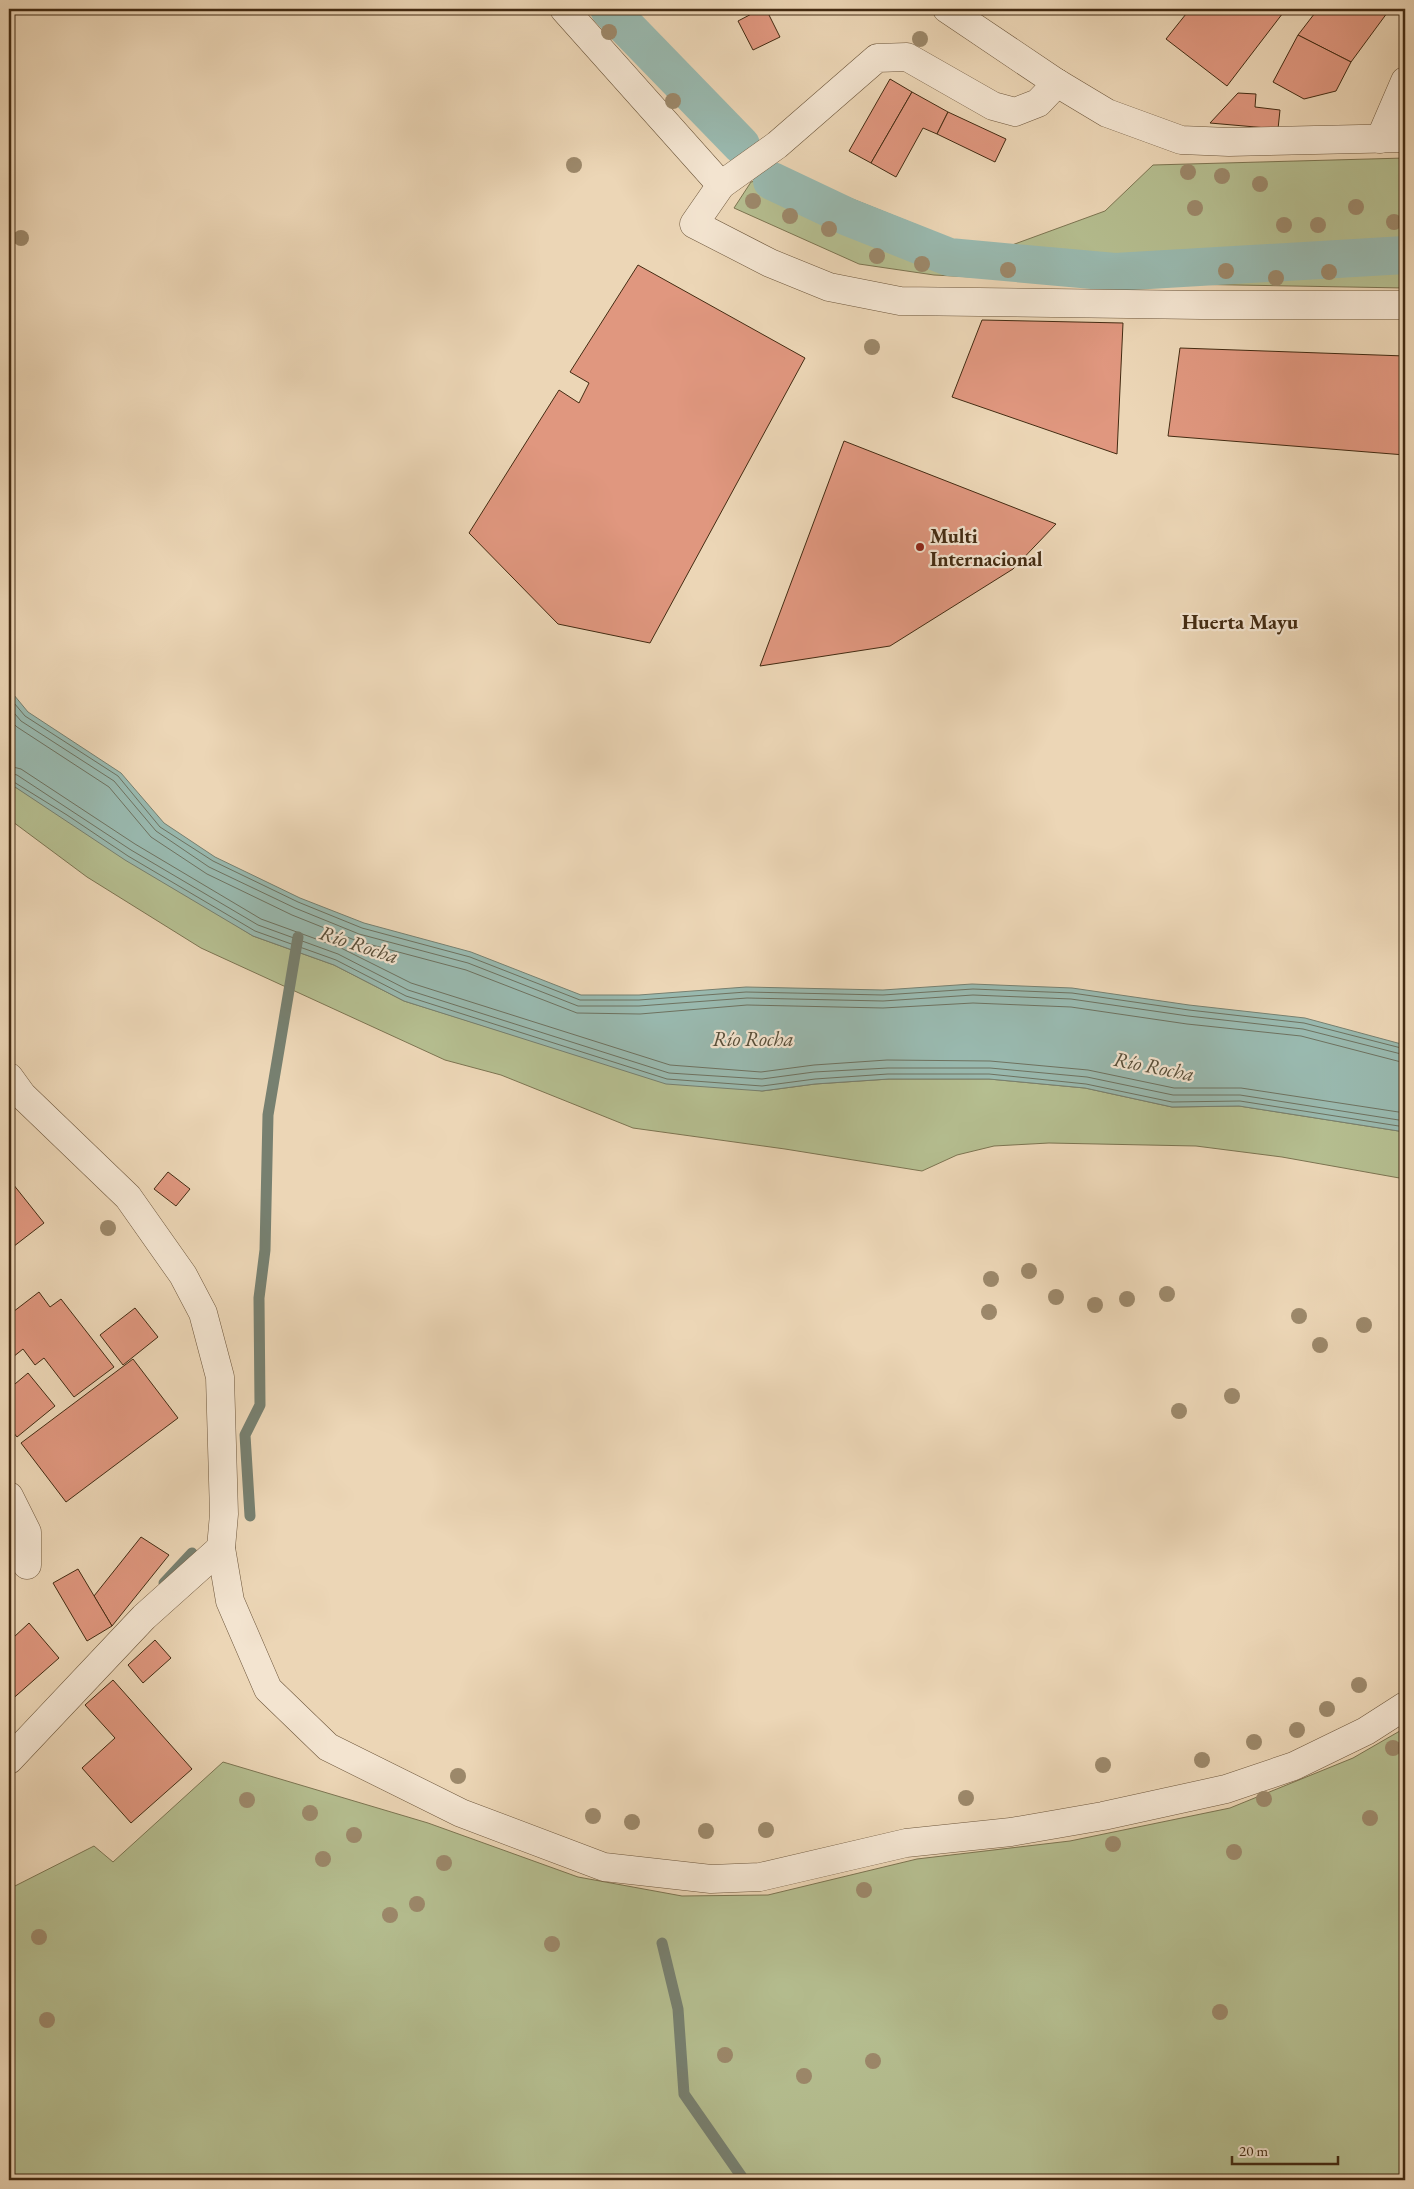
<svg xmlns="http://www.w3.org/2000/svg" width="1414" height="2189" font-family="'EB Garamond',serif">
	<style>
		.green { fill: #b5be90; stroke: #7c7451 }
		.water { fill: #99b9af; stroke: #778070 }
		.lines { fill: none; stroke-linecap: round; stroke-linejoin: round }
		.shore { stroke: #6e7260; stroke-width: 1 }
		.stream { stroke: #778070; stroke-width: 11 }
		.canal { stroke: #99b9af; stroke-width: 38 }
		.building { fill: #e0977f; stroke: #432b12 }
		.minor-casing { stroke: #6d563b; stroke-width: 29 }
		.tertiary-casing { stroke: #6d563b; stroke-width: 29 }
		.minor { stroke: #f3e4d0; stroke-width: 28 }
		.tertiary { stroke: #f3e4d0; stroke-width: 28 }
		.tree { fill: #9c886a }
		.poi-dot { fill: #8f2418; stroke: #f3e4d0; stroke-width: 2 }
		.labels { text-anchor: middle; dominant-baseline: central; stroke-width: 4.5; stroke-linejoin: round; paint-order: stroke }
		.poi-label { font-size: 20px; font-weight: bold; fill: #432b12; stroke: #f3e4d0; text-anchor: start }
		.neighbourhood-label { font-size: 21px; font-weight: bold; fill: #432b12; stroke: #f3e4d0 }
		.water-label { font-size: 21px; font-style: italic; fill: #584e39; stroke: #f3e4d0 }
	</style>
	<rect width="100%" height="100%" fill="#ecd6b6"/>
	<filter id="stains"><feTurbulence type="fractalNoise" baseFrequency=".004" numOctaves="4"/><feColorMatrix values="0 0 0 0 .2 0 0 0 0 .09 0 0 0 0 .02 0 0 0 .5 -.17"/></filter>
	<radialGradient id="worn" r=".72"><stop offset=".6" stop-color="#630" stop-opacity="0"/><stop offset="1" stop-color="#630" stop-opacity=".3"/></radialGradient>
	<g class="green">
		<path d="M 1405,158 L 1405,288 L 1068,282 L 934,275 L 859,264 L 734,208 L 751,182 L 788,173 L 964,244 L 1012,245 L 1105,211 L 1153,165 Z"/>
		<path d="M 9,783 L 253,936 L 334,965 L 404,1001 L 581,1056 L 762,1091 L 815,1084 L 889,1079 L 989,1079 L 1085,1088 L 1172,1107 L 1239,1106 L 1405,1132 L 1405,1179 L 1282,1157 L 1196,1146 L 1049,1143 L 994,1146 L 957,1155 L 922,1171 L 785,1149 L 633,1128 L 501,1075 L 445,1060 L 201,948 L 87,877 L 9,819 Z"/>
		<path d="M 1405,1728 L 1405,2180 L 9,2180 L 9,1889 L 94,1846 L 113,1862 L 223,1762 L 428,1823 L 578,1877 L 682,1896 L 768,1895 L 917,1859 L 1070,1841 L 1230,1808 L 1353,1758 Z"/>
	</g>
	<path class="water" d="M 9,689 L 28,712 L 121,773 L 164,823 L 215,857 L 300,898 L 364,923 L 471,952 L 581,995 L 639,995 L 746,987 L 883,990 L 972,984 L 1072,988 L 1189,1005 L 1305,1018 L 1405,1045 L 1405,1132 L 1239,1106 L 1172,1107 L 1085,1088 L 989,1079 L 889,1079 L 815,1084 L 762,1091 L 666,1084 L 404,1001 L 334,965 L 253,936 L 125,860 L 9,783 Z"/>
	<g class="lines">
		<g class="shore">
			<path d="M 9,697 L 25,716 L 118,776 L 160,827 L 213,861 L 298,902 L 362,928 L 470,957 L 580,1000 L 639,1000 L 746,992 L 883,995 L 973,989 L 1072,993 L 1189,1010 L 1304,1023 L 1405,1049"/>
			<path d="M 9,707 L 21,721 L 114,781 L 156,831 L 209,867 L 295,908 L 359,934 L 468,963 L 578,1006 L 639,1006 L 747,998 L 883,1001 L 973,995 L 1071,999 L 1188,1016 L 1303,1029 L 1405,1055"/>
			<path d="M 9,719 L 17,727 L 109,787 L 151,837 L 207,874 L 292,915 L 357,941 L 466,970 L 577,1013 L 640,1014 L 747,1005 L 883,1008 L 973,1003 L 1071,1007 L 1187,1024 L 1301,1036 L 1405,1063"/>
			<path d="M 9,766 L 21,769 L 135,844 L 261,919 L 341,948 L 411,983 L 670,1065 L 761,1072 L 814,1065 L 887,1060 L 990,1061 L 1088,1070 L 1174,1088 L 1241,1088 L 1405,1113"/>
			<path d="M 9,773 L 17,775 L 131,850 L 258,925 L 338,954 L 408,990 L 669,1073 L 762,1079 L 814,1072 L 888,1068 L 990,1068 L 1087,1077 L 1173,1095 L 1240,1095 L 1405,1121"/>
			<path d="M 9,779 L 67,815 L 128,856 L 255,931 L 336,960 L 406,996 L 667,1079 L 762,1086 L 815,1079 L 888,1074 L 989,1074 L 1086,1084 L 1172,1102 L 1240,1101 L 1405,1127"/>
		</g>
		<g class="stream">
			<path d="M 250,1516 L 245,1435 L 260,1405 L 259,1298 L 265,1250 L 268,1115 L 298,937"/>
			<path d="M 164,1583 L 192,1553"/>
			<path d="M 662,1943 L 678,2009 L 684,2094 L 744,2180"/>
		</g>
		<g class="canal">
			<path d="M 609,9 L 741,145"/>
			<path d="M 772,181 L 848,217 L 949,257 L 1115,272 L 1405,255"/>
		</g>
	</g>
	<g class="building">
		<path d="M 761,9 L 766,9 L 780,37 L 753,50 L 738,21 Z"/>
		<path d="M 1190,9 L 1286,9 L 1227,86 L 1166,39 Z"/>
		<path d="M 1318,9 L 1390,9 L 1351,62 L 1298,35 Z"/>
		<path d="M 1298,35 L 1351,62 L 1336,91 L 1304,99 L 1273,82 Z"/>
		<path d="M 890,79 L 912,92 L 871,163 L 849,151 Z"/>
		<path d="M 912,92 L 948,112 L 937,134 L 923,128 L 896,177 L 871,163 Z"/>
		<path d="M 1238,93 L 1256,94 L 1255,107 L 1280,110 L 1278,129 L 1210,123 Z"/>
		<path d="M 948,112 L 1006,139 L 995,162 L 937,134 Z"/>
		<path d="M 638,265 L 805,358 L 650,643 L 558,624 L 469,533 L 559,390 L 579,403 L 589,383 L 570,372 Z"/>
		<path d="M 982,320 L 1123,323 L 1117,454 L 952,397 Z"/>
		<path d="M 1180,348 L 1405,356 L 1405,455 L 1168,436 Z"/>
		<path d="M 844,441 L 1056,524 L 1013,569 L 890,646 L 760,666 Z"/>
		<path d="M 168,1172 L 190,1189 L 176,1206 L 154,1189 Z"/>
		<path d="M 9,1179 L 44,1223 L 9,1250 Z"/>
		<path d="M 39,1292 L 50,1307 L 61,1299 L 114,1367 L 74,1397 L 44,1358 L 35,1365 L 23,1349 L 13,1357 L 9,1352 L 9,1315 Z"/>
		<path d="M 135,1308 L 158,1337 L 123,1365 L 100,1335 Z"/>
		<path d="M 133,1359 L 178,1418 L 66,1502 L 21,1443 Z"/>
		<path d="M 28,1373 L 55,1406 L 17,1437 L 9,1427 L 9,1389 Z"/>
		<path d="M 141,1537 L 169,1555 L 112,1626 L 94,1596 Z"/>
		<path d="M 78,1569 L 112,1626 L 87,1641 L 53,1583 Z"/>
		<path d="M 29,1623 L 59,1658 L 9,1702 L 9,1632 L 14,1637 Z"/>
		<path d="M 155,1640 L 171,1658 L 143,1683 L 128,1665 Z"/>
		<path d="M 113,1680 L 192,1769 L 131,1823 L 82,1768 L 115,1738 L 85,1705 Z"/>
	</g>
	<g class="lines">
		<defs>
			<g id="minor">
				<path d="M 564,9 L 721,185"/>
				<path d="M 947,9 L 1057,83 L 1107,113 L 1181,140 L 1229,142 L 1405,138"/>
				<path d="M 1057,83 L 1038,103 L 1015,112 L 993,106 L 907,57 L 877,58 L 777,145 L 721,185 L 694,224 L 770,263 L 829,287 L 900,301 L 1201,305 L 1405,305"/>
				<path d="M 1380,139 L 1405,81"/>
				<path d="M 9,1496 L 27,1532 L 27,1565"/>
				<path d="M 9,1760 L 144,1617 L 221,1548"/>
			</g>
			<path id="tertiary" d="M 9,1077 L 22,1095 L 128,1197 L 183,1275 L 203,1313 L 220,1377 L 224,1514 L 221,1548 L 230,1601 L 268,1689 L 328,1747 L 461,1813 L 604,1867 L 711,1879 L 760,1877 L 906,1843 L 1011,1832 L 1103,1816 L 1226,1789 L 1294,1766 L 1366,1731 L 1405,1706"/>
		</defs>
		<use href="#minor" class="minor-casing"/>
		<use href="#tertiary" class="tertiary-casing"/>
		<use href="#minor" class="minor"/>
		<use href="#tertiary" class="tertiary"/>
	</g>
	<g class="tree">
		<circle cx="609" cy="32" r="8"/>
		<circle cx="920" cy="39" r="8"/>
		<circle cx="673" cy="101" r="8"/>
		<circle cx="574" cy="165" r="8"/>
		<circle cx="1188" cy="172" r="8"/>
		<circle cx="1222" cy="176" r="8"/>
		<circle cx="1260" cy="184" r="8"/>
		<circle cx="753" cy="201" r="8"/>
		<circle cx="1356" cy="207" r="8"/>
		<circle cx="1195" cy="208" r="8"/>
		<circle cx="790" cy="216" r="8"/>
		<circle cx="1394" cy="222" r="8"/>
		<circle cx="1284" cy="225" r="8"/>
		<circle cx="1318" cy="225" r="8"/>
		<circle cx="829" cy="229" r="8"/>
		<circle cx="21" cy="238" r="8"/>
		<circle cx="877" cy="256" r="8"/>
		<circle cx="922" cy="264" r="8"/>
		<circle cx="1008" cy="270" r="8"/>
		<circle cx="1226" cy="271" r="8"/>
		<circle cx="1329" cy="272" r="8"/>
		<circle cx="1276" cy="278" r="8"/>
		<circle cx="872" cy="347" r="8"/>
		<circle cx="108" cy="1228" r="8"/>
		<circle cx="1029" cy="1271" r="8"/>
		<circle cx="991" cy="1279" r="8"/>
		<circle cx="1167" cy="1294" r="8"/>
		<circle cx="1056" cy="1297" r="8"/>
		<circle cx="1127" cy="1299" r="8"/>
		<circle cx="1095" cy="1305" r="8"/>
		<circle cx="989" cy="1312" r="8"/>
		<circle cx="1299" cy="1316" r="8"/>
		<circle cx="1364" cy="1325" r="8"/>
		<circle cx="1320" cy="1345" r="8"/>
		<circle cx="1232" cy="1396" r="8"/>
		<circle cx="1179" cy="1411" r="8"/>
		<circle cx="1359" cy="1685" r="8"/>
		<circle cx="1327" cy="1709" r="8"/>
		<circle cx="1297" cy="1730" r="8"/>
		<circle cx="1254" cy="1742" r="8"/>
		<circle cx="1393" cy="1748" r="8"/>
		<circle cx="1202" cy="1760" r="8"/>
		<circle cx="1103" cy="1765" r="8"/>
		<circle cx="458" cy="1776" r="8"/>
		<circle cx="966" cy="1798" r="8"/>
		<circle cx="1264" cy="1799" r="8"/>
		<circle cx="247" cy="1800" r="8"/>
		<circle cx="310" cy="1813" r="8"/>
		<circle cx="593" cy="1816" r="8"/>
		<circle cx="1370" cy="1818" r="8"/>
		<circle cx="632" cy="1822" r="8"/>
		<circle cx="766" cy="1830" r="8"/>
		<circle cx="706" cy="1831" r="8"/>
		<circle cx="354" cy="1835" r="8"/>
		<circle cx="1113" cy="1844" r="8"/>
		<circle cx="1234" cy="1852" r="8"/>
		<circle cx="323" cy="1859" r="8"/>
		<circle cx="444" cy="1863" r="8"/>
		<circle cx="864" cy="1890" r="8"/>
		<circle cx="417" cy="1904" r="8"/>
		<circle cx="390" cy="1915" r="8"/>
		<circle cx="39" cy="1937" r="8"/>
		<circle cx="552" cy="1944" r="8"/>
		<circle cx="1220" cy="2012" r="8"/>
		<circle cx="47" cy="2020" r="8"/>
		<circle cx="725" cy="2055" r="8"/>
		<circle cx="873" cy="2061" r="8"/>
		<circle cx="804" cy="2076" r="8"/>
	</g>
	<circle class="poi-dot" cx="920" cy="547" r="5"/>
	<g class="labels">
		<g class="poi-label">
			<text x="930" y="536">Multi<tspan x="930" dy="23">Internacional</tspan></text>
		</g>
		<g class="neighbourhood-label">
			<text x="1240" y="621">Huerta Mayu</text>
		</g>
		<g class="water-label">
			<text transform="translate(359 944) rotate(18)">Río Rocha</text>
			<text x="753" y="1038">Río Rocha</text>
			<text transform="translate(1154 1066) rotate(11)">Río Rocha</text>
		</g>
	</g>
	<rect width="1414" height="2189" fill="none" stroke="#ecd6b6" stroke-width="30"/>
	<rect x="10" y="10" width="1394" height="2169" fill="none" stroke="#432b12" stroke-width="2.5"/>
	<rect x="15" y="15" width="1384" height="2159" fill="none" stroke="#432b12"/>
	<path d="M1232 2156v8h106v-8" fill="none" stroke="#432b12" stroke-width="2.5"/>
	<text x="1239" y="2156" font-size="15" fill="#432b12" stroke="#f3e4d0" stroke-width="4" paint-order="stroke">20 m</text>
	<rect width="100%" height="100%" filter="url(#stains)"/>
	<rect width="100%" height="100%" fill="url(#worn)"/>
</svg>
